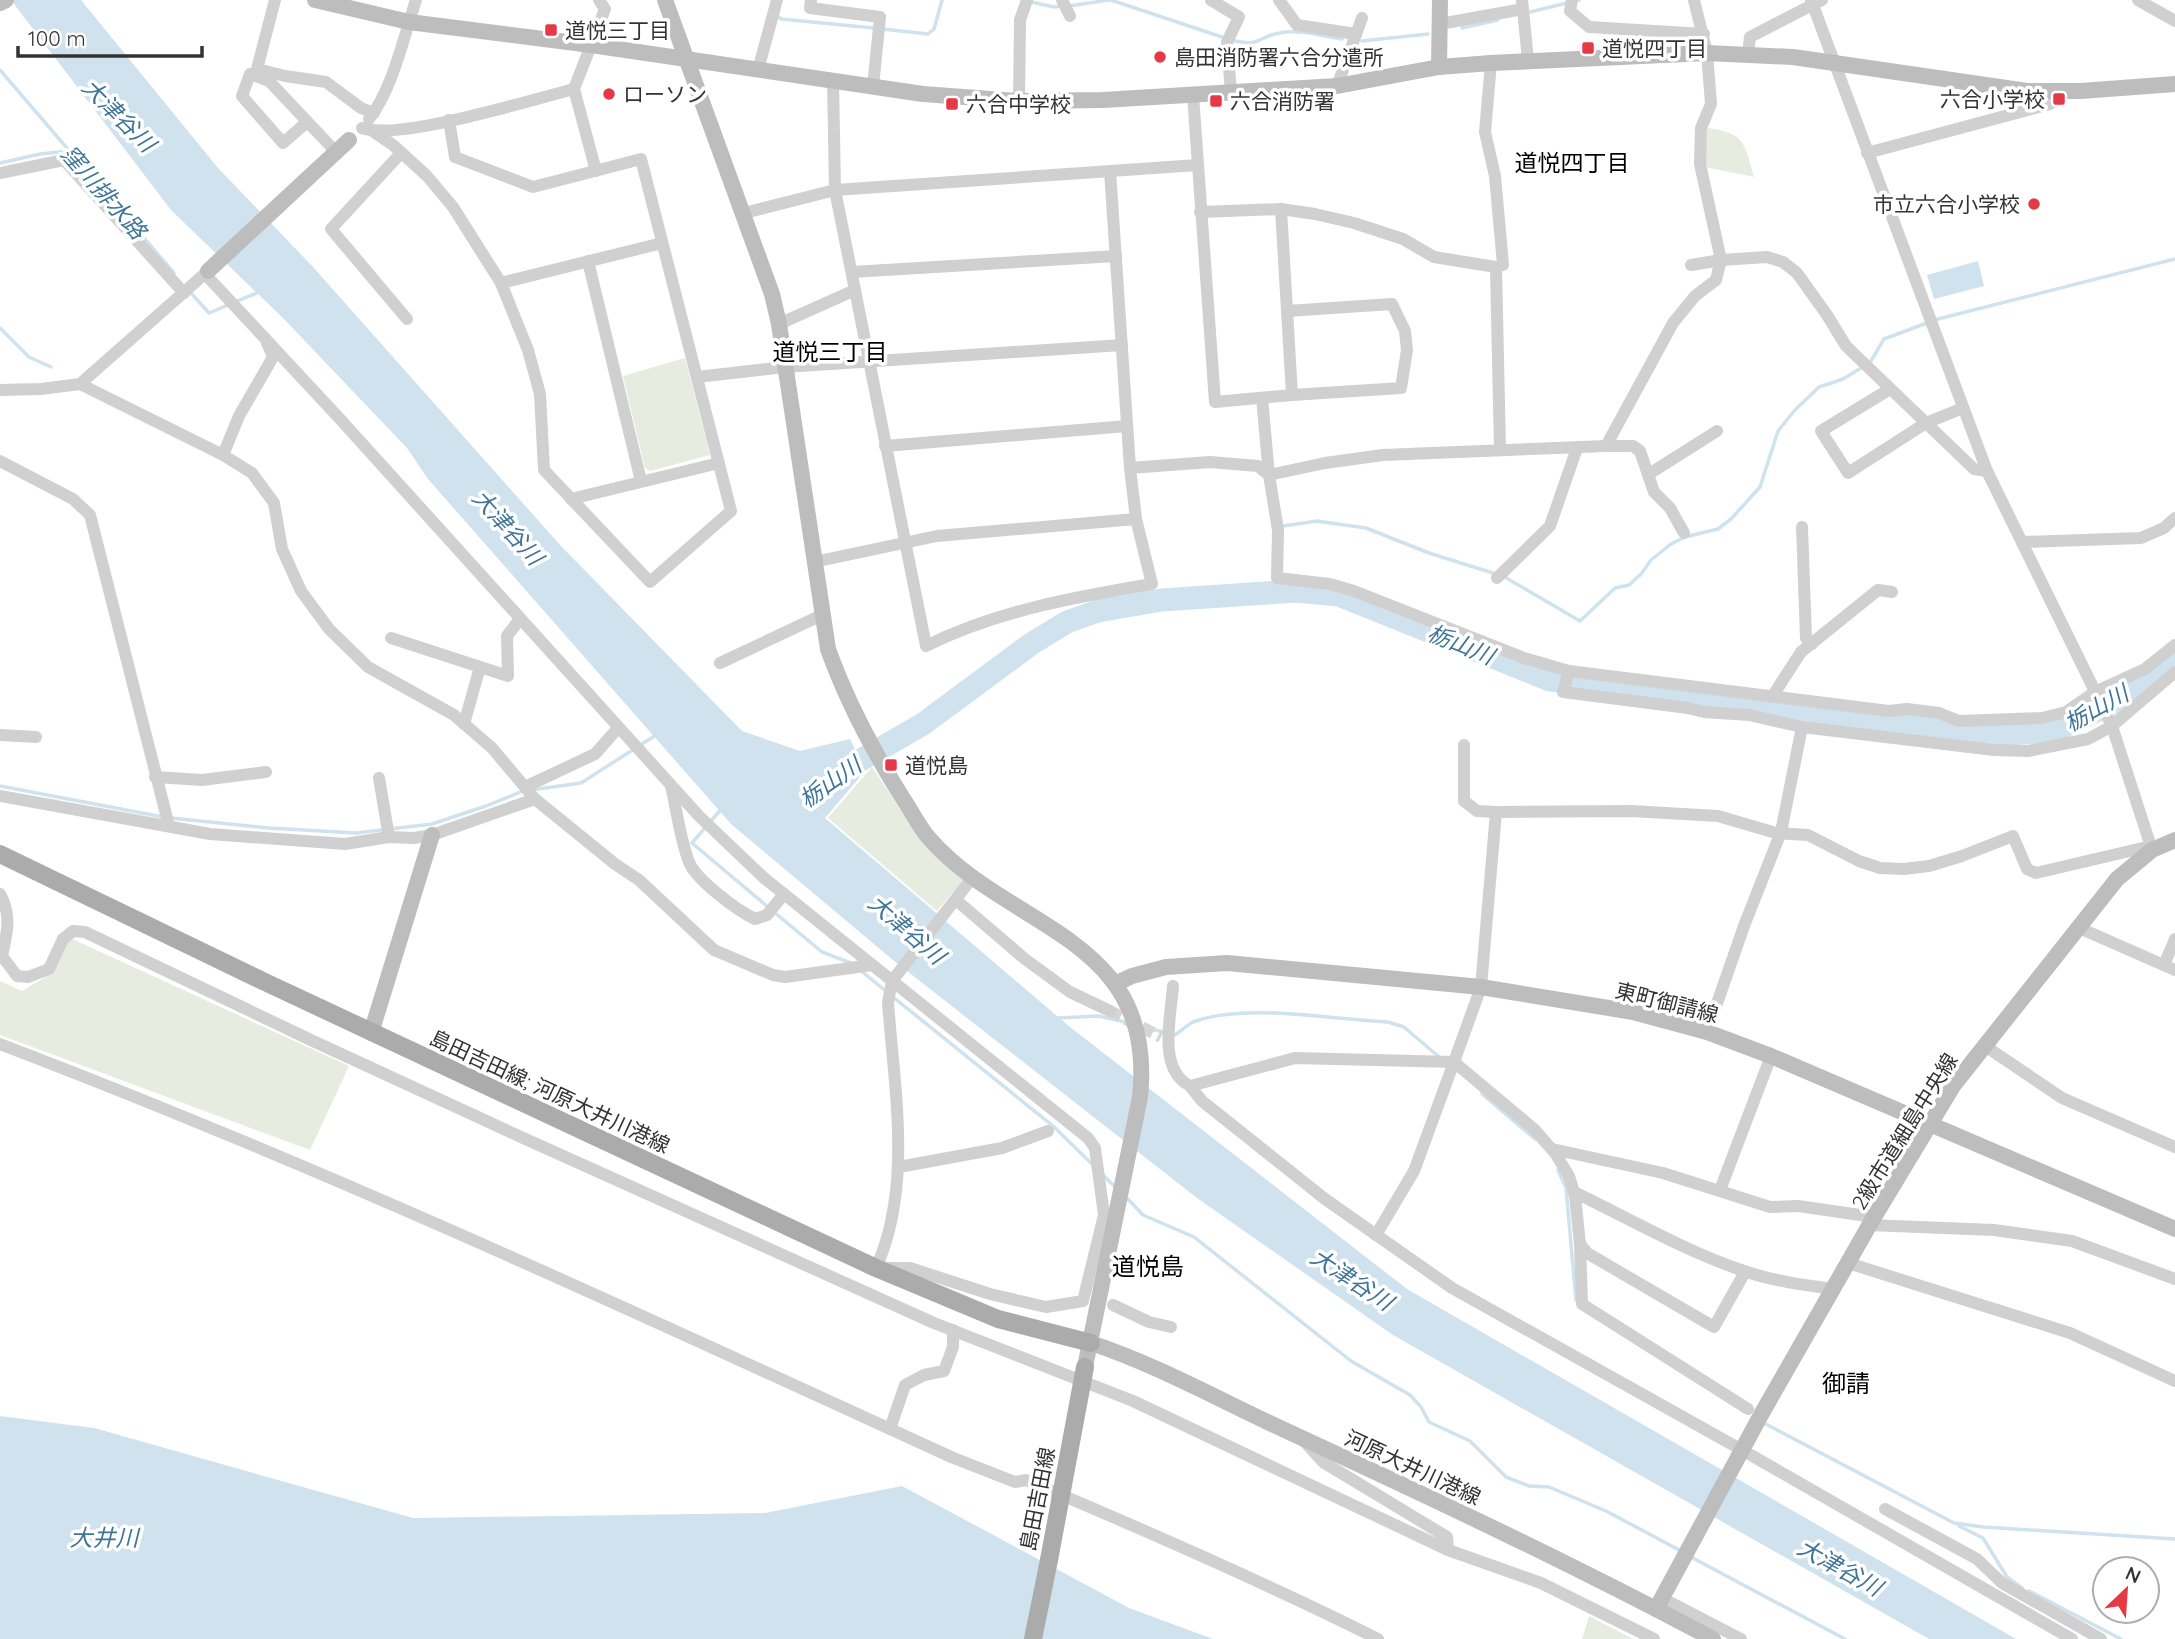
<svg xmlns="http://www.w3.org/2000/svg" width="2175" height="1639" font-family="Quicksand,'Noto Sans JP',sans-serif">
	<style>
		.green { fill: #e6ecdf }
		.water { fill: #cfe2ee }
		.lines { fill: none; stroke-linecap: round; stroke-linejoin: round }
		.stream { stroke: #cfe2ee; stroke-width: 3.5 }
		.river { stroke: #cfe2ee; stroke-width: 23 }
		.street-tunnel { stroke: #d6d6d6; stroke-width: 12; stroke-dasharray: 12 6; stroke-linecap: butt }
		.street { stroke: #d0d0d0; stroke-width: 12 }
		.secondary { stroke: #bdbdbd; stroke-width: 16 }
		.primary { stroke: #ababab; stroke-width: 18 }
		.primary-bridge { stroke: #ababab; stroke-width: 18 }
		.poi-dot { fill: #e63946; stroke: #fff; stroke-width: 2.5 }
		.labels { text-anchor: middle; dominant-baseline: central; stroke-width: 7; stroke-linejoin: round; paint-order: stroke }
		.poi-label { font-size: 21px; fill: #333; stroke: #fff; text-anchor: start }
		.street-label { font-size: 21px; fill: #333; stroke: #fff }
		.water-label { font-size: 23px; font-style: italic; fill: #3f7597; stroke: #fff }
		.neighbourhood-label { font-size: 23px; fill: #000; stroke: #fff }
		.quarter-label { font-size: 24px; fill: #000; stroke: #fff }
	</style>
	<rect width="100%" height="100%" fill="#fff"/>
	<g class="green">
		<path d="M 1707,128 C 1745,133 1744,142 1754,177 L 1705,167 Z"/>
		<path d="M 685,358 L 710,455 L 650,471 L 645,468 L 623,376 Z"/>
		<path d="M 872,767 L 916,833 L 963,880 L 937,911 L 828,818 Z"/>
		<path d="M 70,938 L 349,1066 L 310,1150 L 0,1035 L 0,981 L 22,991 L 49,975 Z"/>
		<path d="M 1589,1616 L 1633,1639 L 1582,1639 Z"/>
	</g>
	<g class="water">
		<path d="M 11,0 L 81,0 L 218,168 L 313,267 L 561,546 L 742,731 L 800,751 L 850,739 L 865,771 L 825,818 L 1070,1027 L 1407,1289 L 2016,1639 L 1929,1639 L 1393,1335 L 1197,1198 L 893,960 L 731,824 L 428,479 L 407,448 L 283,318 L 171,210 Z"/>
		<path d="M 1978,261 L 1984,286 L 1934,299 L 1927,275 Z"/>
		<path d="M 0,1416 L 94,1428 L 413,1518 L 765,1513 L 902,1486 L 1129,1608 L 1213,1639 L 0,1639 Z"/>
	</g>
	<g class="lines">
		<g class="stream">
			<path d="M 1111,0 L 1225,38"/>
			<path d="M 1031,2 L 1054,7 L 1061,6"/>
			<path d="M 1069,6 L 1109,0"/>
			<path d="M 1526,13 L 1579,0"/>
			<path d="M 776,14 L 781,19 L 874,28"/>
			<path d="M 1462,28 L 1498,20"/>
			<path d="M 882,29 L 928,34 L 934,29 L 942,0"/>
			<path d="M 1232,40 C 1262,48 1257,36 1280,33 C 1299,29 1322,36 1342,39"/>
			<path d="M 1362,41 L 1428,34"/>
			<path d="M 0,70 L 174,273"/>
			<path d="M 0,163 L 40,154 L 69,151"/>
			<path d="M 190,292 L 209,313 L 259,292"/>
			<path d="M 1934,320 L 2175,259"/>
			<path d="M 0,328 L 29,357 L 51,367"/>
			<path d="M 1871,361 L 1884,339 L 1927,323"/>
			<path d="M 1283,526 L 1317,521 L 1366,528 L 1429,553 L 1496,574"/>
			<path d="M 1503,576 L 1580,621 L 1615,588 L 1629,585 L 1641,574 L 1651,560 L 1671,544 L 1685,537 L 1718,529 L 1731,519 L 1760,487 L 1778,431 L 1794,411 L 1819,387 L 1843,379 L 1861,368"/>
			<path d="M 0,786 L 163,817"/>
			<path d="M 531,790 L 581,783 L 656,735"/>
			<path d="M 723,807 L 692,843 L 768,907"/>
			<path d="M 171,818 L 269,828 L 356,833 L 432,824 L 486,806 L 523,791"/>
			<path d="M 774,912 L 822,952 L 851,963"/>
			<path d="M 860,970 L 887,992"/>
			<path d="M 893,997 L 1053,1126 L 1093,1165"/>
			<path d="M 1057,1018 L 1099,1016 L 1125,1022"/>
			<path d="M 1140,1026 L 1175,1035 C 1181,1031 1187,1025 1193,1022 C 1246,1002 1331,1020 1388,1022 L 1404,1027 L 1439,1057"/>
			<path d="M 1482,1094 L 1535,1139"/>
			<path d="M 1558,1170 L 1566,1188 L 1576,1300"/>
			<path d="M 1103,1175 L 1115,1187"/>
			<path d="M 1126,1197 L 1143,1215 L 1194,1237 L 1351,1361 L 1410,1395 L 1421,1407 L 1429,1422 L 1470,1441 L 1506,1477 L 1529,1486 L 1549,1487 L 1606,1511 L 1683,1552"/>
			<path d="M 1762,1422 L 1954,1523 L 1983,1527 L 2175,1539"/>
			<path d="M 1959,1526 L 1983,1538 L 2007,1577 L 2022,1588"/>
			<path d="M 1689,1556 L 1845,1639"/>
			<path d="M 2029,1591 L 2121,1639"/>
		</g>
		<path class="river" d="M 833,776 L 923,724 L 1031,644 L 1067,622 L 1098,611 L 1161,600 L 1296,591 L 1339,595 L 1550,680 L 2006,734 L 2054,731 L 2115,702 L 2175,656"/>
		<path class="street-tunnel" d="M 1110,1011 L 1161,1037"/>
		<g class="street">
			<path d="M 275,0 L 257,69 L 285,76 L 326,82 L 361,108 L 374,113"/>
			<path d="M 811,0 L 810,8 L 880,17 L 873,87"/>
			<path d="M 1062,0 L 1070,16"/>
			<path d="M 1211,0 L 1239,17 L 1227,42 L 1231,93"/>
			<path d="M 1279,0 L 1297,25 L 1356,34"/>
			<path d="M 1522,0 L 1528,60"/>
			<path d="M 1572,0 L 1570,11 L 1589,27 L 1704,34"/>
			<path d="M 1811,0 L 1987,471 L 2112,726 L 2152,850"/>
			<path d="M 2138,0 L 2175,21"/>
			<path d="M 1440,24 L 1523,9"/>
			<path d="M 1748,54 L 1750,37 L 1822,0"/>
			<path d="M 1491,63 L 1485,132 L 1495,176 L 1503,265"/>
			<path d="M 758,70 L 777,0"/>
			<path d="M 833,81 L 835,190 L 926,646 C 996,611 1075,597 1152,584 L 1136,519 L 1130,468 L 1110,171"/>
			<path d="M 1337,86 L 1362,18"/>
			<path d="M 574,89 L 596,171"/>
			<path d="M 1193,95 L 1215,402 L 1292,395 L 1281,209"/>
			<path d="M 1019,101 L 1020,20 L 1027,0"/>
			<path d="M 369,119 C 392,91 404,36 416,0"/>
			<path d="M 307,122 L 283,143 L 242,96 L 250,74 L 269,81 L 336,152"/>
			<path d="M 362,128 C 398,141 531,100 574,89 L 605,9 L 599,0"/>
			<path d="M 374,132 L 393,145 L 427,176 L 453,207 L 501,283 L 528,350 L 540,394 L 544,470 L 650,582 L 731,511 L 641,159 L 533,187 L 455,157 L 449,120"/>
			<path d="M 401,153 L 331,229 L 407,319"/>
			<path d="M 1867,153 L 2050,104"/>
			<path d="M 0,173 L 64,160 L 184,293"/>
			<path d="M 1200,212 L 1281,209 L 1315,214 L 1354,223 L 1403,239 L 1434,257 L 1496,267 L 1500,450"/>
			<path d="M 744,213 L 835,190 L 1198,165"/>
			<path d="M 588,261 L 641,481"/>
			<path d="M 1691,265 L 1721,260 L 1767,257 L 1783,262 L 1797,273 L 1827,315 L 1846,346 L 1974,469 L 1987,471"/>
			<path d="M 852,272 L 1116,256"/>
			<path d="M 205,274 L 340,419 L 699,816 L 764,878 L 1088,1138 L 1095,1148 L 1104,1215 L 1083,1301 L 1046,1307 L 990,1294 L 910,1268 L 876,1268 C 913,1187 894,1088 888,1002 L 892,981 L 972,878"/>
			<path d="M 501,283 L 662,243"/>
			<path d="M 1287,311 L 1392,304 L 1405,331 L 1407,350 L 1401,388 L 1292,395"/>
			<path d="M 779,324 L 855,290"/>
			<path d="M 697,377 L 785,367 L 1122,345"/>
			<path d="M 80,384 L 223,455 L 252,473 L 274,503 L 282,549 L 301,591 L 329,629 L 368,667 L 454,715 L 492,748 L 535,799 L 615,864 L 639,880 L 714,950 L 773,975 L 785,977 L 872,965"/>
			<path d="M 1890,389 L 1821,431 L 1848,473 L 1926,423 L 1963,408"/>
			<path d="M 0,390 L 41,389 L 80,384 L 208,271"/>
			<path d="M 1262,398 L 1269,475 L 1325,463 L 1383,455 L 1606,446 L 1673,323 L 1695,296 L 1716,280 L 1721,260 L 1700,164 L 1701,128 L 1711,104 L 1707,53 L 1694,0"/>
			<path d="M 885,446 L 1127,426"/>
			<path d="M 1606,446 L 1633,446 L 1640,451 L 1654,492 L 1670,508 L 1684,533"/>
			<path d="M 223,455 L 239,416 L 273,357 L 267,343"/>
			<path d="M 0,461 L 73,499 L 90,515 L 169,826"/>
			<path d="M 1130,468 L 1210,462 L 1258,466 L 1269,475 L 1278,530 L 1277,578 L 1330,584 L 1354,591 L 1524,658 L 1569,671 L 1889,711 L 1907,709 L 1939,713 L 1959,721 L 2042,718 L 2066,712 L 2095,692 L 2145,669 L 2175,645"/>
			<path d="M 1649,474 L 1717,431"/>
			<path d="M 571,499 L 719,463"/>
			<path d="M 1802,527 L 1806,638 L 1812,644"/>
			<path d="M 2022,542 L 2141,538 L 2164,528 L 2175,518"/>
			<path d="M 814,562 L 937,536 L 1136,519"/>
			<path d="M 1497,578 L 1550,526 L 1577,448"/>
			<path d="M 391,638 L 508,676 L 507,636 L 520,619"/>
			<path d="M 720,663 L 822,615"/>
			<path d="M 1569,671 L 1563,692 L 1688,708 L 1704,712 L 1749,715 L 1802,727"/>
			<path d="M 1772,697 L 1801,652 L 1878,590 L 1892,592"/>
			<path d="M 464,724 L 480,667"/>
			<path d="M 0,735 L 36,737"/>
			<path d="M 1464,745 L 1464,801 L 1477,811 L 1496,812"/>
			<path d="M 155,777 L 202,780 L 266,772"/>
			<path d="M 379,778 L 389,837"/>
			<path d="M 671,786 C 677,811 680,839 689,862 C 696,880 738,911 755,919 L 767,915 L 784,894"/>
			<path d="M 525,787 L 595,754 L 618,728"/>
			<path d="M 0,796 L 210,834 L 345,844 L 389,837 L 414,838 L 432,835 L 535,799"/>
			<path d="M 0,894 C 12,915 7,933 2,956 L 17,976 L 28,977 L 49,969 L 63,939 L 73,931 L 85,932 L 313,1041 L 521,1137 L 934,1323 L 1133,1401 L 1448,1550 L 1447,1537 L 1323,1462 L 1304,1441"/>
			<path d="M 956,900 L 1025,959 L 1070,992 L 1110,1011"/>
			<path d="M 2077,927 L 2175,970"/>
			<path d="M 2164,965 L 2175,939"/>
			<path d="M 1173,986 C 1171,1017 1157,1069 1190,1086 L 1295,1058 L 1454,1062 L 1481,987 L 1496,812 L 1631,811 L 1718,816 L 1776,833 L 1808,835 L 1859,861 L 1880,868 L 1904,869 L 1929,866 L 1962,856 L 2013,836 L 2027,869 L 2036,873 L 2151,846"/>
			<path d="M 1707,1032 L 1744,926 L 1781,832 L 1802,727 L 1994,750 L 2028,751 L 2088,739 L 2112,726 L 2175,672"/>
			<path d="M 0,1044 C 323,1167 637,1313 951,1457 L 1015,1482 L 1026,1480 C 1145,1530 1262,1581 1378,1639"/>
			<path d="M 1985,1046 L 2062,1098 L 2175,1147"/>
			<path d="M 1190,1086 L 1202,1101 L 1325,1199 L 1452,1288 L 1742,1450 L 2072,1639"/>
			<path d="M 1552,1149 L 1663,1173 L 1770,1207 L 1798,1206 L 1874,1217"/>
			<path d="M 899,1167 L 1002,1148 L 1048,1131"/>
			<path d="M 1720,1190 L 1771,1056"/>
			<path d="M 1574,1192 C 1630,1219 1685,1251 1744,1271 C 1773,1281 1804,1285 1834,1289"/>
			<path d="M 1869,1225 L 1994,1230 L 2072,1241 L 2175,1279"/>
			<path d="M 1376,1235 L 1414,1171 L 1454,1062 L 1534,1129 L 1555,1153 L 1569,1176 L 1575,1196 L 1580,1244 L 1587,1253 L 1714,1327 L 1745,1272"/>
			<path d="M 1580,1244 L 1582,1304 L 1748,1409"/>
			<path d="M 1848,1263 L 2070,1333 L 2175,1381"/>
			<path d="M 1113,1305 L 1149,1322 L 1171,1327"/>
			<path d="M 890,1429 L 905,1385 L 924,1375 L 944,1371 L 953,1347 L 953,1330"/>
			<path d="M 1885,1509 L 1977,1559 L 2002,1583 L 2101,1639"/>
			<path d="M 1448,1550 L 1541,1583 L 1654,1639"/>
			<path d="M 1662,1598 L 1741,1639"/>
		</g>
		<g class="secondary">
			<path d="M 315,0 L 409,22 L 591,45 L 923,94 L 1019,101 L 1103,100 L 1337,86 L 1439,67 L 1491,63 L 1707,53 L 1793,57 L 2027,91 L 2081,91 L 2175,84"/>
			<path d="M 665,0 L 772,294 L 779,324 L 828,649 C 847,702 872,749 902,797 C 911,810 918,825 928,837 C 1009,931 1157,935 1140,1097 L 1085,1367"/>
			<path d="M 0,3 L 6,0"/>
			<path d="M 1439,67 L 1440,0"/>
			<path d="M 208,271 L 349,140"/>
			<path d="M 1115,984 L 1132,976 L 1166,967 L 1227,963 L 1481,987 L 1633,1012 L 1707,1032 L 1771,1056 L 2175,1229"/>
			<path d="M 371,1033 L 432,835"/>
			<path d="M 1091,1343 C 1160,1366 1223,1402 1289,1432 C 1432,1498 1574,1565 1713,1639"/>
			<path d="M 1656,1609 L 1762,1413 L 1874,1217 L 1953,1086 L 2117,879 L 2152,850 L 2175,840"/>
		</g>
		<g class="primary">
			<path d="M 0,854 L 267,983 L 876,1268 L 998,1319 L 1091,1343"/>
			<path d="M 1033,1639 L 1049,1560"/>
		</g>
		<path class="primary-bridge" d="M 1049,1560 L 1085,1367"/>
	</g>
	<g class="poi-dot">
		<rect x="544" y="23" width="14" height="14" rx="3.5"/>
		<rect x="1581" y="41" width="14" height="14" rx="3.5"/>
		<circle cx="1160" cy="57" r="7"/>
		<circle cx="609" cy="94" r="7"/>
		<rect x="2052" y="92" width="14" height="14" rx="3.5"/>
		<rect x="1209" y="94" width="14" height="14" rx="3.5"/>
		<rect x="945" y="97" width="14" height="14" rx="3.5"/>
		<circle cx="2034" cy="204" r="7"/>
		<rect x="884" y="758" width="14" height="14" rx="3.5"/>
	</g>
	<g class="labels">
		<g class="poi-label">
			<text x="565" y="30">道悦三丁目</text>
			<text x="1602" y="48">道悦四丁目</text>
			<text x="1174" y="57">島田消防署六合分遣所</text>
			<text x="623" y="94">ローソン</text>
			<text x="2045" y="99" text-anchor="end">六合小学校</text>
			<text x="1230" y="101">六合消防署</text>
			<text x="966" y="104">六合中学校</text>
			<text x="2020" y="204" text-anchor="end">市立六合小学校</text>
			<text x="905" y="765">道悦島</text>
		</g>
		<g class="street-label">
			<text transform="translate(1667 1002) rotate(14)">東町御請線</text>
			<text transform="translate(550 1091) rotate(25)">島田吉田線; 河原大井川港線</text>
			<text transform="translate(1904 1131) rotate(-58)">2級市道細島中央線</text>
			<text transform="translate(1413 1467) rotate(25)">河原大井川港線</text>
			<text transform="translate(1037 1499) rotate(-79)">島田吉田線</text>
		</g>
		<g class="water-label">
			<text transform="translate(119 115) rotate(45)">大津谷川</text>
			<text transform="translate(104 192) rotate(49)">窪川排水路</text>
			<text transform="translate(508 527) rotate(48)">大津谷川</text>
			<text transform="translate(1461 644) rotate(22)">栃山川</text>
			<text transform="translate(2096 708) rotate(-29)">栃山川</text>
			<text transform="translate(830 782) rotate(-35)">栃山川</text>
			<text transform="translate(907 929) rotate(41)">大津谷川</text>
			<text transform="translate(1352 1279) rotate(33)">大津谷川</text>
			<text x="104" y="1537">大井川</text>
			<text transform="translate(1840 1567) rotate(29)">大津谷川</text>
		</g>
		<g class="neighbourhood-label">
			<text x="1572" y="162">道悦四丁目</text>
			<text x="830" y="351">道悦三丁目</text>
		</g>
		<g class="quarter-label">
			<text x="1148" y="1266">道悦島</text>
			<text x="1846" y="1383">御請</text>
		</g>
	</g>
	<g transform="translate(2126 1590) rotate(25)"><circle r="33" fill="#ffffff" stroke="#adadad" stroke-width="2"/>
	<path d="M0-5L12 26L0 18L-12 26Z" fill="#e63946"/>
	<text y="-10" font-size="19" font-weight="bold" text-anchor="middle" fill="#333333">N</text>
	</g>
	<path d="M18 46v10h184v-10" fill="none" stroke="#333333" stroke-width="3.5"/>
	<text x="28" y="46" font-size="21" fill="#333333" stroke="#ffffff" stroke-width="5" paint-order="stroke">100 m</text>
</svg>
